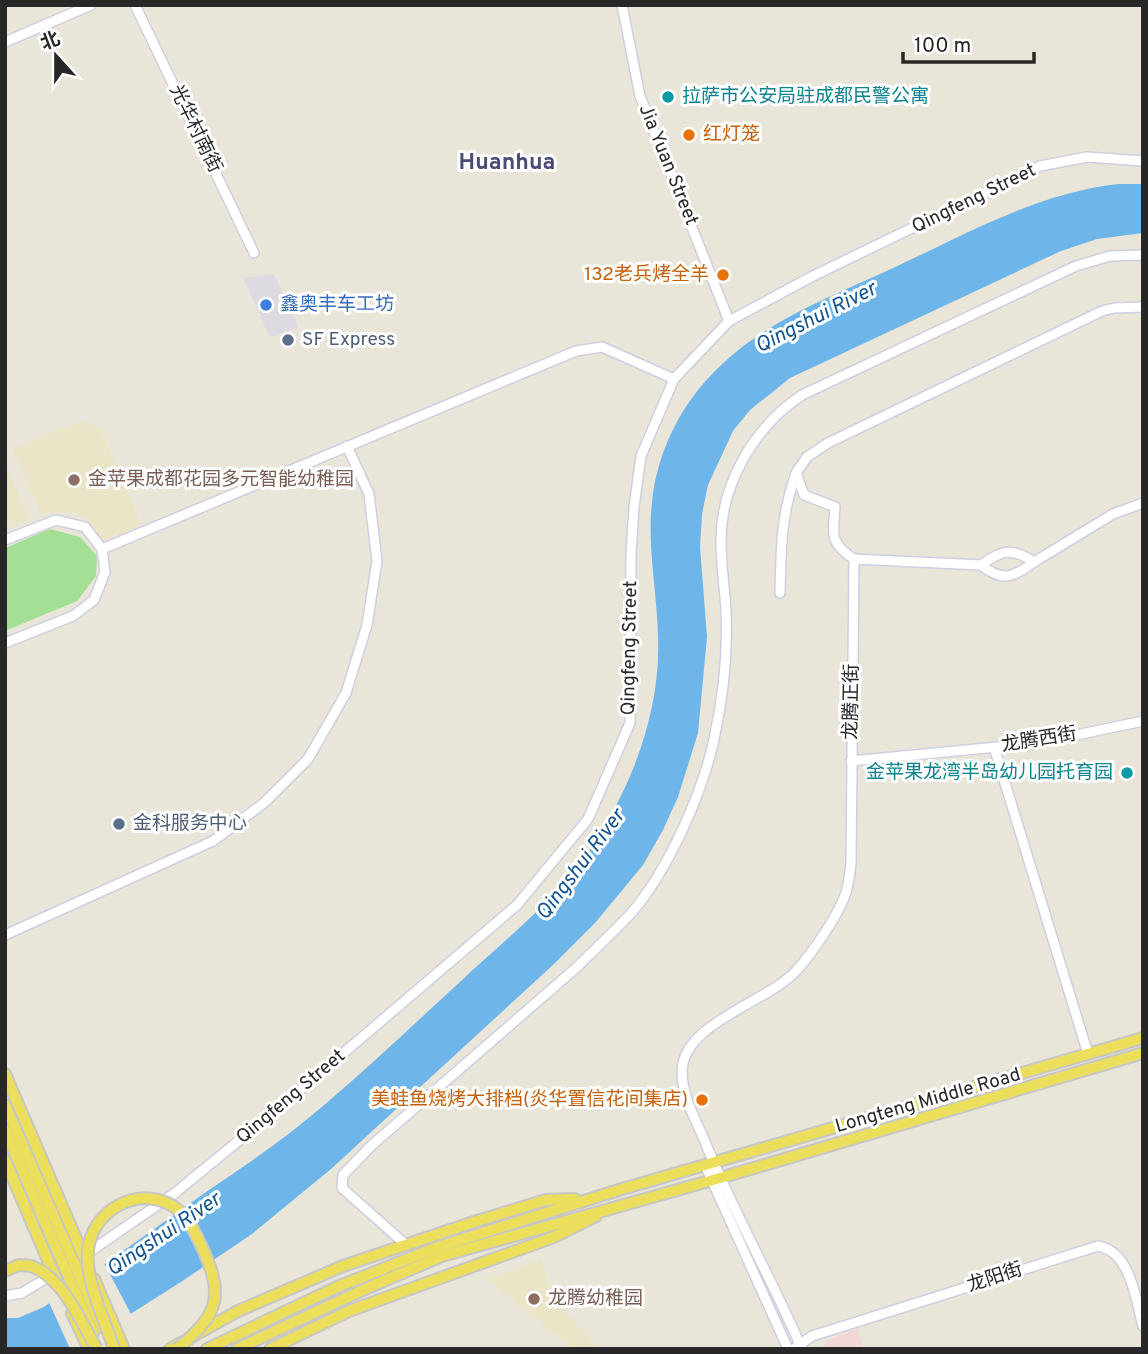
<svg xmlns="http://www.w3.org/2000/svg" width="1148" height="1354" font-family="Overpass,'Noto Sans SC',sans-serif">
	<style>
		.industrial { fill: #dddae2 }
		.education { fill: #ebe5c8 }
		.medical { fill: #f1d8d6 }
		.green { fill: #a4df96 }
		.water { fill: #6eb6ea }
		.pier { fill: #eae5d9 }
		.lines { fill: none; stroke-linecap: round; stroke-linejoin: round }
		.minor-casing { stroke: #cecfe0; stroke-width: 12 }
		.major-casing { stroke: #c7c7c7; stroke-width: 14 }
		.minor { stroke: #fff; stroke-width: 9 }
		.major { stroke: #ebdf5c; stroke-width: 10 }
		.major-bridge-casing { stroke: #c7c7c7; stroke-width: 14; stroke-linecap: butt }
		.major-bridge { stroke: #ebdf5c; stroke-width: 10 }
		.culture-dot { fill: #0f9aa8; stroke: #fff; stroke-width: 2.5 }
		.food-dot { fill: #e8710a; stroke: #fff; stroke-width: 2.5 }
		.shop-dot { fill: #3f7fe0; stroke: #fff; stroke-width: 2.5 }
		.service-dot { fill: #5c6f8a; stroke: #fff; stroke-width: 2.5 }
		.education-dot { fill: #8d6e63; stroke: #fff; stroke-width: 2.5 }
		.labels { text-anchor: middle; dominant-baseline: central; stroke-width: 6; stroke-linejoin: round; paint-order: stroke }
		.culture-label { font-size: 19px; fill: #0d838f; stroke: #fff; text-anchor: start }
		.street-label { font-size: 19px; fill: #272727; stroke: #fff }
		.food-label { font-size: 19px; fill: #c56008; stroke: #fff; text-anchor: end }
		.shop-label { font-size: 19px; fill: #366cbe; stroke: #fff; text-anchor: start }
		.service-label { font-size: 19px; fill: #4e5e75; stroke: #fff; text-anchor: start }
		.education-label { font-size: 19px; fill: #785e54; stroke: #fff; text-anchor: start }
		.water-label { font-size: 21px; font-style: italic; fill: #115291; stroke: #fff }
		.quarter-label { font-size: 23px; font-weight: bold; fill: #4a4b76; stroke: #fff }
	</style>
	<rect width="100%" height="100%" fill="#eae5d9"/>
	<path class="industrial" d="M 274,274 L 299,328 L 270,337 L 243,278 Z"/>
	<g class="education">
		<path d="M 80,421 L 99,427 L 142,525 L 103,541 L 88,521 L 76,513 L 57,511 L 41,514 L 13,449 Z"/>
		<path d="M 5,462 L 29,519 L 5,529 Z"/>
		<path d="M 541,1259 L 551,1291 L 560,1306 L 597,1346 L 588,1349 L 573,1349 L 487,1279 Z"/>
	</g>
	<path class="medical" d="M 858,1329 L 863,1349 L 820,1349 L 830,1339 Z"/>
	<path class="green" d="M 50,529 L 80,537 L 97,556 L 96,576 L 77,601 L 5,631 L 5,548 Z"/>
	<path class="water" d="M 1118,184 L 1143,184 L 1143,233 L 1097,239 L 1061,251 L 790,378 L 750,410 L 733,431 L 708,485 L 702,514 L 700,547 L 707,637 L 698,733 L 678,797 L 663,830 L 643,865 L 595,923 L 554,964 L 331,1169 L 252,1234 L 181,1282 L 75,1349 L 5,1349 L 5,1318 L 18,1318 L 44,1307 C 99,1268 154,1229 209,1190 C 237,1171 265,1152 291,1132 C 351,1085 405,1032 461,981 C 507,938 561,896 595,842 C 634,781 661,709 658,636 C 657,592 647,546 652,502 C 657,452 681,404 717,369 C 765,321 830,297 891,269 C 964,235 1037,193 1118,184 Z"/>
	<path class="pier" d="M 103,1261 L 132,1316 L 80,1349 L 70,1349 L 48,1300 Z"/>
	<g class="lines">
		<defs>
			<g id="minor">
				<path d="M 135,5 L 254,253"/>
				<path d="M 622,5 L 640,96 L 729,321"/>
				<path d="M 5,42 L 91,5"/>
				<path d="M 5,540 L 56,520 L 85,527 L 102,549 L 105,572 L 94,600 L 73,616 L 5,643"/>
				<path d="M 102,549 L 576,351 L 602,347 L 674,379"/>
				<path d="M 854,559 C 829,543 833,534 835,507 L 804,495 L 796,473 L 807,457 L 828,443 L 1102,311 L 1114,308 L 1143,307"/>
				<path d="M 981,565 C 1002,582 1013,578 1034,562"/>
				<path d="M 780,593 C 781,548 781,515 796,473"/>
				<path d="M 994,747 L 1088,1054"/>
				<path d="M 851,761 L 1038,743 L 1143,721"/>
				<path d="M 5,935 L 213,841 L 264,803 L 308,759 L 346,693 L 367,625 L 377,561 L 369,494 L 347,446"/>
				<path d="M 705,1165 L 788,1349"/>
				<path d="M 405,1244 L 342,1188 L 343,1175 L 372,1145 L 576,968 C 595,949 615,931 633,911 C 668,870 703,792 714,739 C 723,698 728,654 726,612 C 725,589 721,566 721,543 C 720,485 754,427 802,395 L 1076,266 L 1110,256 L 1143,255"/>
				<path d="M 85,1255 L 175,1193 L 292,1097 L 517,905 L 588,819 L 630,723 L 631,554 L 634,507 L 641,456 L 674,379 L 729,321 L 813,276 L 1040,166 L 1087,157 L 1143,161"/>
				<path d="M 5,1296 L 22,1293 L 53,1274"/>
				<path d="M 794,1349 L 812,1336 L 1098,1246 C 1131,1252 1135,1298 1143,1326"/>
				<path d="M 802,1349 C 771,1277 732,1210 703,1137 C 694,1117 682,1094 682,1072 C 682,1023 767,1003 797,970 C 812,953 841,912 847,889 C 849,881 850,872 851,863 L 854,559 L 981,565 C 1002,550 1011,547 1034,562 L 1113,514 L 1143,503"/>
			</g>
			<g id="major">
				<path d="M 5,1074 L 87,1264"/>
				<path d="M 5,1105 L 102,1327"/>
				<path d="M 5,1130 L 93,1333"/>
				<path d="M 5,1160 L 59,1286"/>
				<path d="M 5,1271 L 19,1265 L 31,1266"/>
				<path d="M 94,1279 L 124,1349"/>
				<path d="M 72,1313 L 89,1349"/>
				<path d="M 170,1349 L 238,1311 L 343,1266 L 477,1221 L 546,1200 L 575,1199"/>
				<path d="M 207,1349 L 337,1287 L 438,1247 L 622,1189 L 1143,1038"/>
				<path d="M 237,1349 L 365,1289 L 442,1256 L 720,1178 L 1143,1053"/>
				<path d="M 270,1349 L 349,1311 L 554,1237 L 596,1216"/>
			</g>
		</defs>
		<use href="#minor" class="minor-casing"/>
		<use href="#major" class="major-casing"/>
		<use href="#minor" class="minor"/>
		<use href="#major" class="major"/>
		<defs>
			<g id="major-bridge">
				<path d="M 31,1266 C 63,1277 80,1321 97,1349"/>
				<path d="M 114,1349 C 105,1320 85,1281 88,1251 C 91,1212 136,1185 171,1205 C 186,1213 193,1228 200,1243 C 224,1294 221,1313 177,1349"/>
			</g>
		</defs>
		<use href="#major-bridge" class="major-bridge-casing"/>
		<use href="#major-bridge" class="major-bridge"/>
	</g>
	<g class="culture-dot">
		<circle cx="668" cy="97" r="7"/>
		<circle cx="1127" cy="773" r="7"/>
	</g>
	<g class="food-dot">
		<circle cx="689" cy="135" r="7"/>
		<circle cx="723" cy="275" r="7"/>
		<circle cx="702" cy="1100" r="7"/>
	</g>
	<circle class="shop-dot" cx="266" cy="305" r="7"/>
	<g class="service-dot">
		<circle cx="288" cy="340" r="7"/>
		<circle cx="119" cy="824" r="7"/>
	</g>
	<g class="education-dot">
		<circle cx="74" cy="480" r="7"/>
		<circle cx="534" cy="1299" r="7"/>
	</g>
	<g class="labels">
		<g class="culture-label">
			<text x="682" y="97">拉萨市公安局驻成都民警公寓</text>
			<text x="1113" y="773" text-anchor="end">金苹果龙湾半岛幼儿园·托育园</text>
		</g>
		<g class="street-label">
			<text transform="translate(195 129) rotate(64)">光华村南街</text>
			<text transform="translate(668 165) rotate(68)">Jia Yuan Street</text>
			<text transform="translate(974 199) rotate(-26)">Qingfeng Street</text>
			<text transform="translate(630 648) rotate(-89)">Qingfeng Street</text>
			<text transform="translate(852 702) rotate(-89)">龙腾正街</text>
			<text transform="translate(1039 740) rotate(-9)">龙腾西街</text>
			<text transform="translate(291 1097) rotate(-40)">Qingfeng Street</text>
			<text transform="translate(928 1101) rotate(-16)">Longteng Middle Road</text>
			<text transform="translate(995 1278) rotate(-18)">龙阳街</text>
		</g>
		<g class="food-label">
			<text x="703" y="135" text-anchor="start">红灯笼</text>
			<text x="709" y="275">132老兵烤全羊</text>
			<text x="688" y="1100">美蛙鱼烧烤大排档(炎华置信花间集店)</text>
		</g>
		<g class="shop-label">
			<text x="280" y="305">鑫奥丰车工坊</text>
		</g>
		<g class="service-label">
			<text x="302" y="340">SF Express</text>
			<text x="133" y="824">金科服务中心</text>
		</g>
		<g class="education-label">
			<text x="88" y="480">金苹果成都花园多元智能幼稚园</text>
			<text x="548" y="1299">龙腾幼稚园</text>
		</g>
		<g class="water-label">
			<text transform="translate(816 318) rotate(-27)">Qingshui River</text>
			<text transform="translate(581 865) rotate(-53)">Qingshui River</text>
			<text transform="translate(164 1235) rotate(-34)">Qingshui River</text>
		</g>
		<g class="quarter-label">
			<text x="507" y="163">Huanhua</text>
		</g>
	</g>
	<rect width="1148" height="1354" fill="none" stroke="#272727" stroke-width="14"/>
	<g transform="translate(56 56) rotate(339)" stroke="#ffffff" stroke-width="5" paint-order="stroke">
	<path d="M0-5L12 26L0 18L-12 26Z" fill="#272727"/>
	<text y="-10" font-size="19" font-weight="bold" text-anchor="middle" fill="#272727">北</text>
	</g>
	<path d="M903 52v10h131v-10" fill="none" stroke="#272727" stroke-width="3.5"/>
	<text x="914" y="52" font-size="21" fill="#272727" stroke="#ffffff" stroke-width="5" paint-order="stroke">100 m</text>
</svg>
